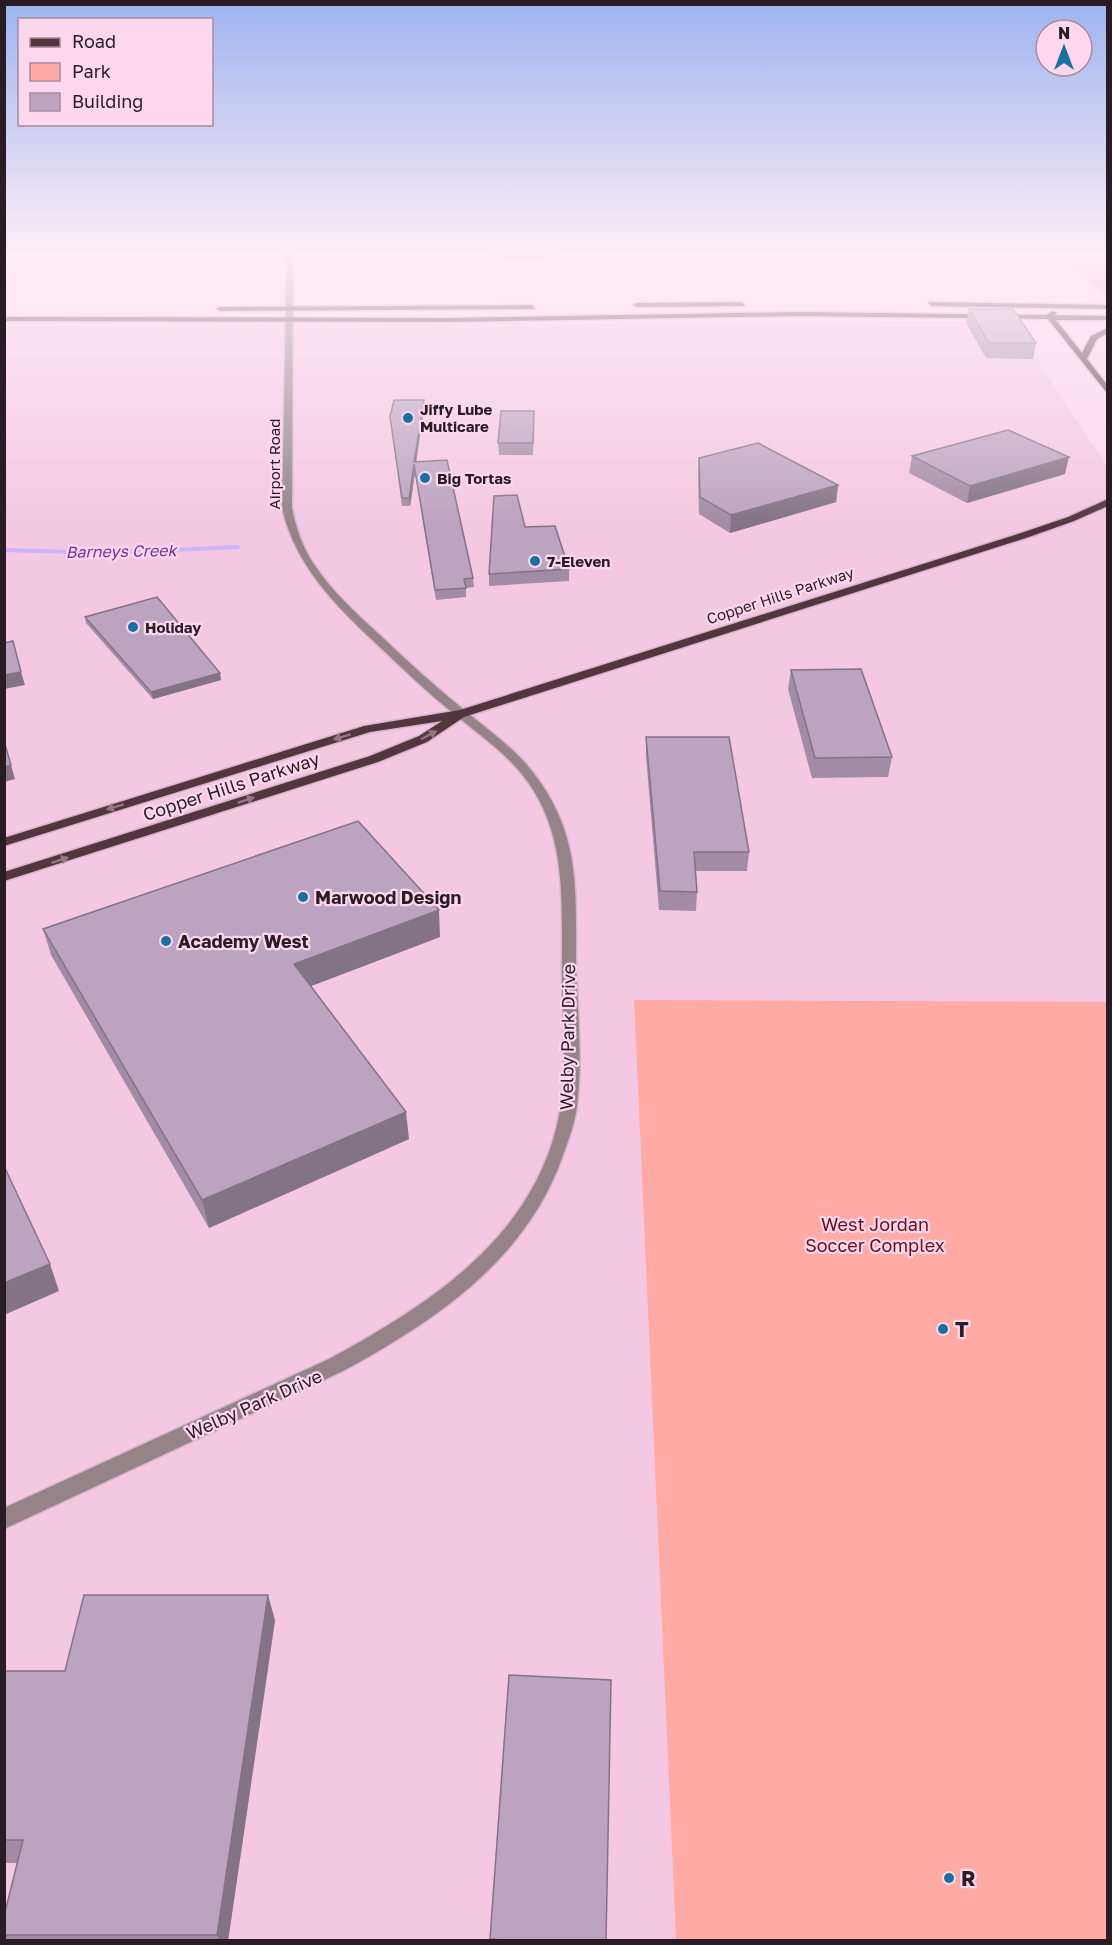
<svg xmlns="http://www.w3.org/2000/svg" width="1112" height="1945" font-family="'Golos Text',sans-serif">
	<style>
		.built { fill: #f4c8e2 }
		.green { fill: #ffaaa4 }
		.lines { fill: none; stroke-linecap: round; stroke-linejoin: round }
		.stream { fill: #cdb3fb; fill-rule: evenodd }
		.minor-casing { stroke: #d7b5c9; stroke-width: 3 }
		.major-casing { stroke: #d7b5c9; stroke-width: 3 }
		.minor { fill: #958387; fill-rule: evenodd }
		.major { fill: #53363d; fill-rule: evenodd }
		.wall { fill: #a28ca5 }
		.shaded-wall { fill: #847286 }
		.building { fill: #bca3c0; stroke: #847286; stroke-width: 1.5 }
		.oneway { fill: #977683 }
		.poi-dot { fill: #1971a1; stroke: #fdd7ed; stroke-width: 2 }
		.labels { text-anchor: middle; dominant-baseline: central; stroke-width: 4.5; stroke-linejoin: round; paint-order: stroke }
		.far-poi-label { font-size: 15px; font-weight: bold; fill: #291c24; stroke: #fdd7ed; text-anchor: start }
		.far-street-label { font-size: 15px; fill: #291c24; stroke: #fdd7ed }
		.far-water-label { font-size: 16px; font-style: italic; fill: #65379d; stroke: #fdd7ed }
		.street-label { font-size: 18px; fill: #291c24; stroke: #fdd7ed }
		.poi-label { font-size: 18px; font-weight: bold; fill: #291c24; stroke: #fdd7ed; text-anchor: start }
		.park-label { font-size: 18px; fill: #6c0d14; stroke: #fdd7ed }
		.near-poi-label { font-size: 21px; font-weight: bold; fill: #291c24; stroke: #fdd7ed; text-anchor: start }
	</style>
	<rect width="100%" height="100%" fill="#fdd7ed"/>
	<path class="built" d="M 945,322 L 1013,323 L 1107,466 L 1107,1002 L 634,1001 L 676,1940 L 5,1940 L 4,325 Z"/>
	<g class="green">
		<path d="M 1052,253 L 1107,253 L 1107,296 Z"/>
		<path d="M 634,1000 L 1107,1002 L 1107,1940 L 676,1940 Z"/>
	</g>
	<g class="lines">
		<path class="stream" d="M 237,545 L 241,547 L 240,549 L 107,555 L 4,552 L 4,548 L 107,551 Z"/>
		<defs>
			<path id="minor" d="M 287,253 L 293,253 L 292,508 C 296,528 302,546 313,563 C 332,592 358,615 383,638 C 409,663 436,687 464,710 C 487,729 513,747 532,771 C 580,832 576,887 576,960 C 577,1009 583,1058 577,1106 C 575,1124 568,1141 562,1158 C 525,1261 435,1321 343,1371 L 4,1529 L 4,1508 L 329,1359 C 431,1304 539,1234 560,1110 C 568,1060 561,1007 562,956 C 562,891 565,826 521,773 C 502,750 476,732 453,713 C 428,693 405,671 382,649 C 338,608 296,568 282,508 Z"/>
			<g id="major">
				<path d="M 742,302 L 745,306 L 637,307 L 633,305 L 637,303 Z"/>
				<path d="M 928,302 L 1108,305 L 1108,309 L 931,306 Z"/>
				<path d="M 532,305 L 535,309 L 220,311 L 216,309 L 220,307 Z"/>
				<path d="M 1053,311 L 1057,313 L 1055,315 L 1108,316 L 1108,320 L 1056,320 L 1082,353 L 1091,336 L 1108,328 L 1108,333 L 1097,339 L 1087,359 L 1108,386 L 1108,394 L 1048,319 L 800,316 L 448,322 L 4,321 L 4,317 L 448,318 L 800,312 L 1046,315 Z"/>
				<path d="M 1108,499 L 1108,506 L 1074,521 L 1029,537 L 464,717 L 427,742 L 378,762 L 4,881 L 4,872 L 370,756 L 419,736 L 442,721 L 370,732 L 4,846 L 4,838 L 364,726 L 460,710 L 1021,533 L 1068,517 Z"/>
			</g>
		</defs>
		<use href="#minor" class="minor-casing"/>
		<use href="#major" class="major-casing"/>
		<use href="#minor" class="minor"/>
		<use href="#major" class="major"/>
	</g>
	<g class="wall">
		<path d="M 489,253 L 554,253 L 554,256 L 537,260 L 511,261 L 489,256 Z"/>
		<path d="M 969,309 L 1036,343 L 1033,359 L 986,358 L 966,323 Z"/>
		<path d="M 424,400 L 424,408 L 416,462 L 473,578 L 474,587 L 466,588 L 466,597 L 436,600 L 415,473 L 410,506 L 402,506 L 390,417 Z"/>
		<path d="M 534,411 L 533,455 L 499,455 L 498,443 Z"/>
		<path d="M 912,456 L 1065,474 L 967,503 L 909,473 Z"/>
		<path d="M 699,458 L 838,485 L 836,502 L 730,533 L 699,514 L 698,475 Z"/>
		<path d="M 569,569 L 569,581 L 489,586 L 489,574 Z"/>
		<path d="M 85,617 L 221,680 L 153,699 L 86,623 Z"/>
		<path d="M 791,670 L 892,757 L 888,777 L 812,778 L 788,689 Z"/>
		<path d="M 646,737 L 749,852 L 747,871 L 696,871 L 697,892 L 696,911 L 659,910 L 646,756 Z"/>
		<path d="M 43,929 L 440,937 L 311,986 L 409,1139 L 209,1228 L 51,955 Z"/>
		<path d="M 275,1620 L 228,1941 L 4,1941 L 4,1916 L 18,1863 L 4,1863 L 4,1671 L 65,1671 Z"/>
	</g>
	<g class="shaded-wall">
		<path d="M 537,253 L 554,253 L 554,256 L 537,260 Z"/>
		<path d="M 424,400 L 424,408 L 415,470 L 414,462 Z"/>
		<path d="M 1069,457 L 1065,474 L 967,503 L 970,486 Z"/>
		<path d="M 414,464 L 415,473 L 410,506 L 409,498 Z"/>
		<path d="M 838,485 L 836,502 L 730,533 L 731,515 Z"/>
		<path d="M 21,672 L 25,685 L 4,689 L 4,675 Z"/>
		<path d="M 220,673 L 221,680 L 153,699 L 151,692 Z"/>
		<path d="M 11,765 L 15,779 L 4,782 L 4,767 Z"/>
		<path d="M 439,910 L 440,937 L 298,991 L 294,964 Z"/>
		<path d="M 406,1112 L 409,1139 L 209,1228 L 202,1200 Z"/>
		<path d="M 50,1264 L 59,1291 L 4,1315 L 4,1283 Z"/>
		<path d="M 268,1595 L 275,1620 L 228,1941 L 220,1941 L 217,1935 Z"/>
	</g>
	<g class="building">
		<path d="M 969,309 L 1013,309 L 1036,343 L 989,343 Z"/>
		<path d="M 394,400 L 424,400 L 414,462 L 447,460 L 473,578 L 464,579 L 466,588 L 435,590 L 414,464 L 409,498 L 402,498 L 390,417 Z"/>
		<path d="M 501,411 L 534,411 L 533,443 L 498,443 Z"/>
		<path d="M 1008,430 L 1069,457 L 970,486 L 912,456 Z"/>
		<path d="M 758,443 L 838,485 L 731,515 L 700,497 L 699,458 Z"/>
		<path d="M 517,495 L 525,527 L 555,526 L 569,569 L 489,574 L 494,496 Z"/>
		<path d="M 157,597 L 220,673 L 151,692 L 85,617 Z"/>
		<path d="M 13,641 L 21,672 L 4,675 L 4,643 Z"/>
		<path d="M 861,669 L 892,757 L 815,758 L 791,670 Z"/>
		<path d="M 646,737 L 729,737 L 749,852 L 694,852 L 697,892 L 660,891 Z"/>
		<path d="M 4,741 L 11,765 L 4,767 Z"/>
		<path d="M 358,821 L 439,910 L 294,964 L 406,1112 L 202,1200 L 43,929 Z"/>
		<path d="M 4,1166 L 50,1264 L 4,1283 Z"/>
		<path d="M 84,1595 L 268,1595 L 217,1935 L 4,1935 L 4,1916 L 23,1840 L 4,1840 L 4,1671 L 65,1671 Z"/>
		<path d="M 509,1675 L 611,1680 L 606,1941 L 516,1941 L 490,1939 Z"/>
	</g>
	<defs><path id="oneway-solid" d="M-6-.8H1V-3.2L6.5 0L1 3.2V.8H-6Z" transform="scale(1.5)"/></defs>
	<g class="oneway">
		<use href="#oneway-solid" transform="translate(429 735) rotate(-28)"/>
		<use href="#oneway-solid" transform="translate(342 737) rotate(163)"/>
		<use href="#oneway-solid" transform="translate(246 800) rotate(-18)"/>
		<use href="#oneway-solid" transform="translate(115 807) rotate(163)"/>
		<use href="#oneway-solid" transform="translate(60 860) rotate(-18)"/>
	</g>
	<linearGradient id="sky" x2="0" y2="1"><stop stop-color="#9db4f0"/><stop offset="0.48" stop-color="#feedf7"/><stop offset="1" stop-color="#feedf7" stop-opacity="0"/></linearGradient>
	<rect width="1112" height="525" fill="url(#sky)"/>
	<g class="poi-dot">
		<circle cx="408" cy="418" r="6"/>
		<circle cx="425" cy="478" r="6"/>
		<circle cx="535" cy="561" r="6"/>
		<circle cx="133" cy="627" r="6"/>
		<circle cx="303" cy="897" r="6"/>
		<circle cx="166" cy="941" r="6"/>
		<circle cx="943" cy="1329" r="6"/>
		<circle cx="949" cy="1878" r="6"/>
	</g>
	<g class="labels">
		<g class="far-poi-label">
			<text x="420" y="409">Jiffy Lube<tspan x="420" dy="17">Multicare</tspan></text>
			<text x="437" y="478">Big Tortas</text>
			<text x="547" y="561">7-Eleven</text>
			<text x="145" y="627">Holiday</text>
		</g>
		<g class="far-street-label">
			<text transform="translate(274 464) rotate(-90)">Airport Road</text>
			<text transform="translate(780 595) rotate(-18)">Copper Hills Parkway</text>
		</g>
		<g class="far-water-label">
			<text transform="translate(121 551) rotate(-1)">Barneys Creek</text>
		</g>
		<g class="street-label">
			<text transform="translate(231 786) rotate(-18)">Copper Hills Parkway</text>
			<text transform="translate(567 1037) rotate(-89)">Welby Park Drive</text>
			<text transform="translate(254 1404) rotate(-24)">Welby Park Drive</text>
		</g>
		<g class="poi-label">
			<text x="315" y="897">Marwood Design</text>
			<text x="178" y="941">Academy West</text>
		</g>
		<g class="park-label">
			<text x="875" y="1224">West Jordan<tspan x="875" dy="21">Soccer Complex</tspan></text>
		</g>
		<g class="near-poi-label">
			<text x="955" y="1329">T</text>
			<text x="961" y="1878">R</text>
		</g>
	</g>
	<rect width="1112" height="1945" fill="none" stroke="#291c24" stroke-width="12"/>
	<rect x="18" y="18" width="195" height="108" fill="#fdd7ed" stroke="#a88c9d" stroke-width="1.5"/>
	<rect x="30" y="38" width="30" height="9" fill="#53363d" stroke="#a88c9d" stroke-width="1.5"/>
	<text x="72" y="48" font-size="18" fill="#291c24">Road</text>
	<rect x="30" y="63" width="30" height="18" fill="#ffaaa4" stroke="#a88c9d" stroke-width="1.5"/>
	<text x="72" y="78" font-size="18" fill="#291c24">Park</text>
	<rect x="30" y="93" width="30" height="18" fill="#bca3c0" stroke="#a88c9d" stroke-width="1.5"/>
	<text x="72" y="108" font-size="18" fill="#291c24">Building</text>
	<g transform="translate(1064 48)"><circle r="28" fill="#fdd7ed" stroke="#a88c9d" stroke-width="1.5"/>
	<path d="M0-4.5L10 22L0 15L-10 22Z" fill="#1971a1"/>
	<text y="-9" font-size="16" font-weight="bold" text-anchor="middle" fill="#291c24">N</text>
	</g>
</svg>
